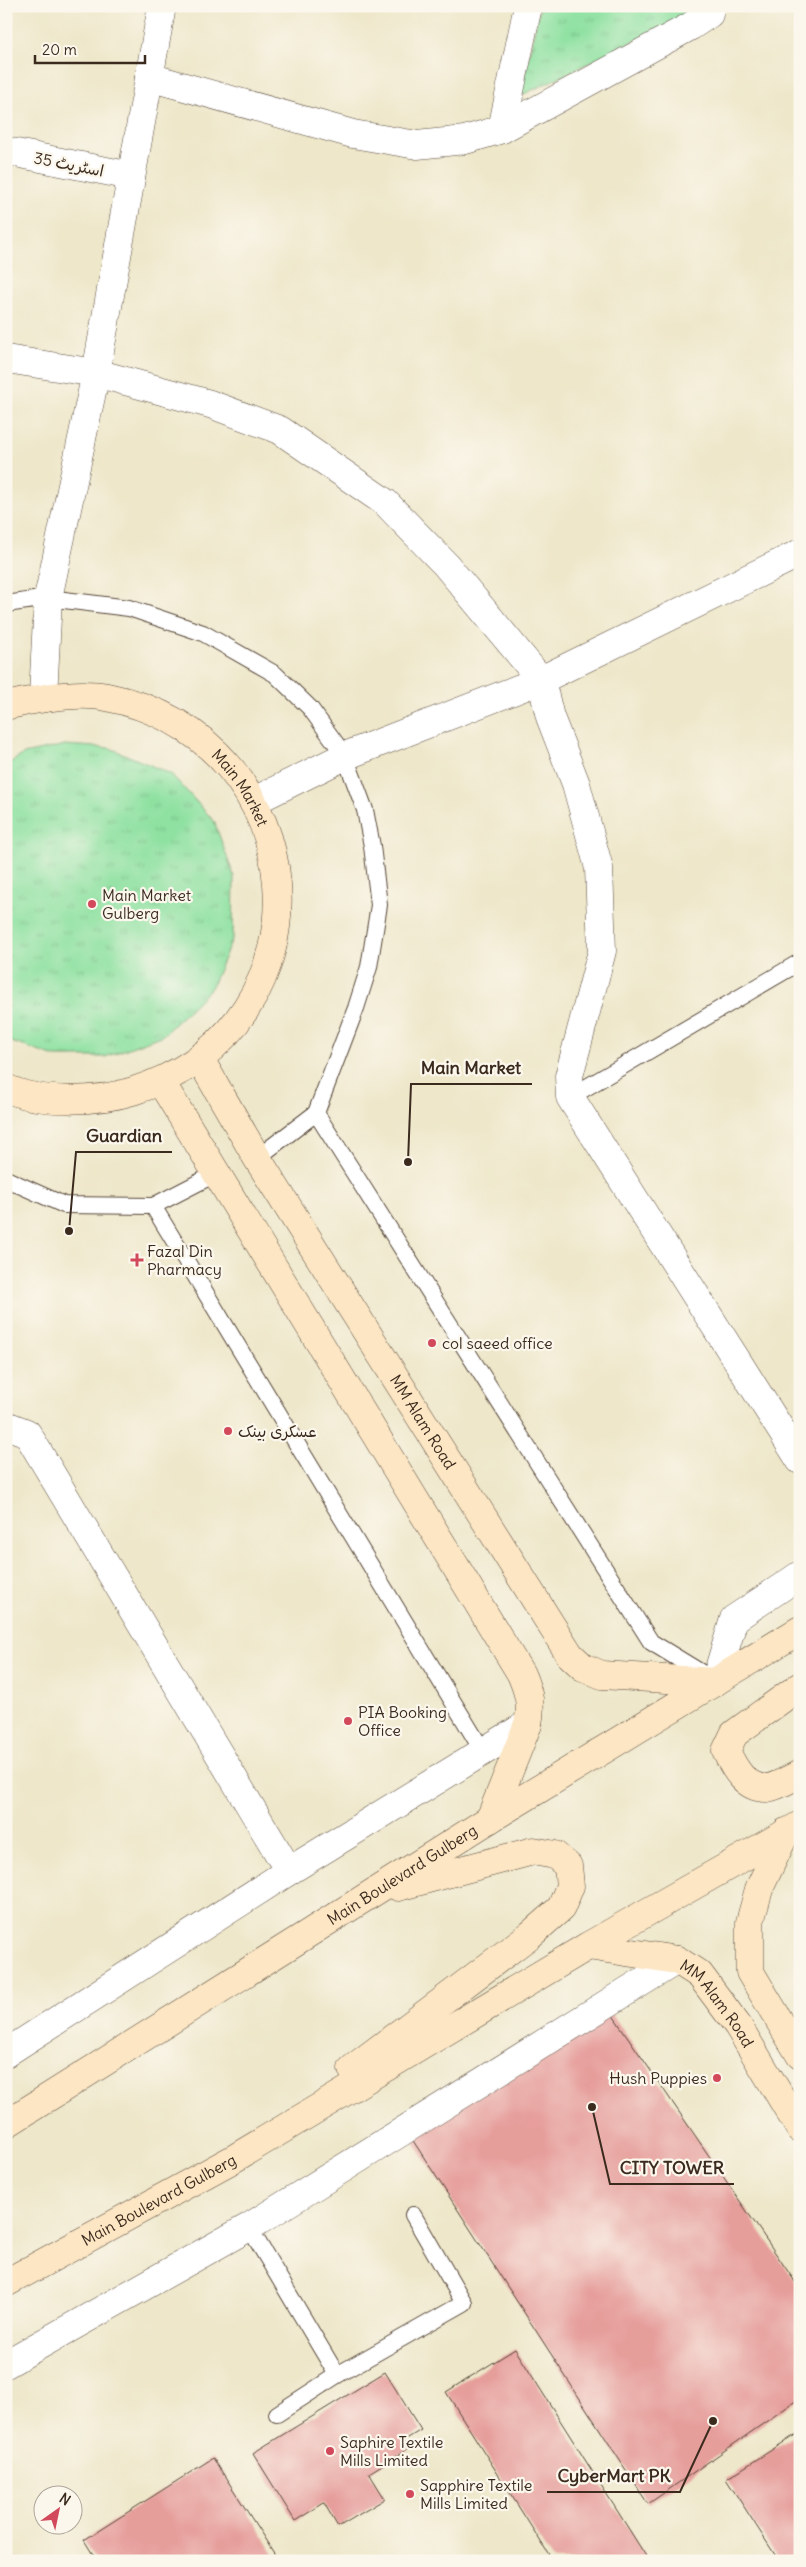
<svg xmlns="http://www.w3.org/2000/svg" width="806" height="2567" font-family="Delius,'Playpen Sans Arabic',sans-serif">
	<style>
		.grass { fill: url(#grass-tufts); stroke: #648660 }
		.building { fill: #e69e9b }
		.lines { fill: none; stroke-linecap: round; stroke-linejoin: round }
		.lane-casing { stroke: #564638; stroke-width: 18 }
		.street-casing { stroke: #564638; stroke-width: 29 }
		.secondary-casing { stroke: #564638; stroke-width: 29 }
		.lane { stroke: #fff; stroke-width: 16 }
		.street { stroke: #fff; stroke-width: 28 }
		.secondary { stroke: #fce6c4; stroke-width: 28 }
		.poi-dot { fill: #d1495b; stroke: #fbf7ec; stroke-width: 2 }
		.labels { text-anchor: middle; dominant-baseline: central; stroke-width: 4.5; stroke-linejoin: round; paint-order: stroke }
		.street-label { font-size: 16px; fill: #3b2a1e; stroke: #fbf7ec }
		.poi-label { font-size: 16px; fill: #3b2a1e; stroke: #fbf7ec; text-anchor: start }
		.leader { fill: none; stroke: #3b2a1e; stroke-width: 2 }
		.callout-dot { fill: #3b2a1e; stroke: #fbf7ec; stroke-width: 2 }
		.callout-label { font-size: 18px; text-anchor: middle; font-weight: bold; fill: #3b2a1e; stroke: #fbf7ec; stroke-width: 4.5; stroke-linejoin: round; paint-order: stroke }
	</style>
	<defs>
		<pattern id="grass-tufts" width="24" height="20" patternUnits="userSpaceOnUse" patternTransform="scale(1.25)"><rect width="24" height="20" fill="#8ee1a1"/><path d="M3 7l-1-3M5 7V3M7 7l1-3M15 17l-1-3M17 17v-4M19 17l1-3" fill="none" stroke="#7bc18a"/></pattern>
	</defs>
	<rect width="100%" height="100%" fill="#fbf7ec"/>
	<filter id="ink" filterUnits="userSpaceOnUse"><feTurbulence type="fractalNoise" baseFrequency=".02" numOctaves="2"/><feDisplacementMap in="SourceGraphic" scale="10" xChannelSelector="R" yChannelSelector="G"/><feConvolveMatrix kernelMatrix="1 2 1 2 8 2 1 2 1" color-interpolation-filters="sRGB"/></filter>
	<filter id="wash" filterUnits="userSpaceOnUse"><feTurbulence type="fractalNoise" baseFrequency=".0096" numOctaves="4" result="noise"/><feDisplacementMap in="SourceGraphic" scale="20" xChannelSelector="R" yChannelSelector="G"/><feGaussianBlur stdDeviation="1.12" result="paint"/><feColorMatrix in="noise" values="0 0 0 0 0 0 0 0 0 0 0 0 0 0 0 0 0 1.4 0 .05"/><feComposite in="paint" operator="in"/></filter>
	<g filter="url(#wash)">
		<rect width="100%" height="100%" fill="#eee7ca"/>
		<g class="grass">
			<path d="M 540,6 L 697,6 L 680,19 L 520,96 Z"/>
			<path d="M 65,745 L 110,748 L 171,774 L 214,821 L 234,876 L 233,937 L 211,988 L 163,1035 L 105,1057 L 55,1057 L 6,1040 L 6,765 L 24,754 Z"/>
		</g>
		<g id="blocks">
			<g class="building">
				<path d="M 612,2014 L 800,2289 L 800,2398 L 648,2504 L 410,2136 Z"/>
				<path d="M 515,2349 L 649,2561 L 553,2561 L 446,2392 Z"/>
				<path d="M 385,2372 L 421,2430 L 403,2441 L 408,2449 L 369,2473 L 385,2499 L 338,2527 L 324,2503 L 295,2521 L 253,2453 Z"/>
				<path d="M 800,2432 L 800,2561 L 779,2561 L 726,2479 Z"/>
				<path d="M 213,2458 L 279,2561 L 97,2561 L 84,2540 Z"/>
			</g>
		</g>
	</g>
	<g filter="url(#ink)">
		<use href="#blocks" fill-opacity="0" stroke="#564638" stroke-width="1"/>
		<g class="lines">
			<defs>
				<g id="lane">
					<path d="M 6,604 L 48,598 L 129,608 L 203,633 L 275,674 L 310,708 L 345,756 L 365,810 L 372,846 L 379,905 L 369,967 L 356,1008 L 316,1113 L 257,1158"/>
					<path d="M 570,1097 L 800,962"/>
					<path d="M 316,1113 L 651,1642 L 710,1678"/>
					<path d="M 215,1174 L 153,1206 L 484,1753"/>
					<path d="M 6,1179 L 64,1205 L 153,1206"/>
					<path d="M 249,2227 L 337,2375"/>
					<path d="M 277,2414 L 337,2375 L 464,2303 L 413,2215"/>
				</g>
				<g id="street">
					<path d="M 149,77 L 353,134 L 417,145 L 465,140 L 502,129 L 691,26 L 709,14 L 709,6"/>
					<path d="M 502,129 L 528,6"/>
					<path d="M 6,151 L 131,176"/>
					<path d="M 6,359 L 96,373 L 210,404 L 280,430 L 386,503 L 446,565 L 541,680 L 550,717 L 576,784 L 599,868 L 602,951 L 569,1076 L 570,1097 L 800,1460"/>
					<path d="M 43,697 L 48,598 L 96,373 L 162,6"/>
					<path d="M 254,801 L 345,756 L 541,680 L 800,553"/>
					<path d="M 6,1425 L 27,1433 L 289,1871"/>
					<path d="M 715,1682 L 734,1619 L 800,1575"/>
					<path d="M 6,2053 L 289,1871 L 528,1724"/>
					<path d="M 6,2364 L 249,2227 L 677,1960"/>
				</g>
				<g id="secondary">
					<path id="s1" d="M 6,706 C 35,699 77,691 107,697 C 318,739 341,1026 133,1091 C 98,1102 40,1104 6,1088"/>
					<path id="s2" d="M 200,1059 L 257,1158 L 570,1655 L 583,1667 L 602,1675 L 715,1682"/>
					<path d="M 161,1082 L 521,1674 C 529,1693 532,1705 528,1724 L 490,1819"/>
					<path d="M 800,1686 L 734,1734 L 726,1751 C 734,1768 745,1789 767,1788 C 777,1787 791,1778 800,1774"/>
					<path d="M 786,1832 L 759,1889 L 750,1922 L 750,1972 L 800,2055"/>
					<path id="s3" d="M 588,1946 L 677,1960 L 700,1975 L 738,2026 L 800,2129"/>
					<path d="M 352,2069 L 530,1935 L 561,1908 L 570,1886 L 568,1866 L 555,1855 L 533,1851 L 398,1887"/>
					<path id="s4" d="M 6,2124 L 490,1819 L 800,1630"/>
					<path id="s5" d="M 6,2283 L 235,2158 L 588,1946 L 800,1825"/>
				</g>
			</defs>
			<use href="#lane" class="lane-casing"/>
			<use href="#street" class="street-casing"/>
			<use href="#secondary" class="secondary-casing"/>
			<use href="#lane" class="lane"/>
			<use href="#street" class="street"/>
			<use href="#secondary" class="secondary"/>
		</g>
	</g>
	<g class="poi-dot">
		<circle cx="92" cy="904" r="5"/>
		<path d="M134.5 1252.5h5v5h5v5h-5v5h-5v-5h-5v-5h5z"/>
		<circle cx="432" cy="1343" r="5"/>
		<circle cx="228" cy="1431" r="5"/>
		<circle cx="348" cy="1721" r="5"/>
		<circle cx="717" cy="2078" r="5"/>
		<circle cx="330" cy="2451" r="5"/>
		<circle cx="410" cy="2494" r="5"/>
	</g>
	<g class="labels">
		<g class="street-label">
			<text transform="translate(69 164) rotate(11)">اسٹریٹ 35</text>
			<text stroke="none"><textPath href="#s1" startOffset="269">Main Market</textPath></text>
			<text stroke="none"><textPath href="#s2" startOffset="426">MM Alam Road</textPath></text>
			<text stroke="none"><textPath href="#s4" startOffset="468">Main Boulevard Gulberg</textPath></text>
			<text stroke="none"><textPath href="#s3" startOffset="150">MM Alam Road</textPath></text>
			<text stroke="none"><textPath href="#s5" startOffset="174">Main Boulevard Gulberg</textPath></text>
		</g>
		<g class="poi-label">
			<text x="102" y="895">Main Market<tspan x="102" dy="18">Gulberg</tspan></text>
			<text x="147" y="1251">Fazal Din<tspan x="147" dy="18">Pharmacy</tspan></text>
			<text x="442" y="1343">col saeed office</text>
			<text x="238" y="1431">عسکری بینک</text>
			<text x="358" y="1712">PIA Booking<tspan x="358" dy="18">Office</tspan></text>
			<text x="707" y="2078" text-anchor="end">Hush Puppies</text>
			<text x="340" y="2442">Saphire Textile<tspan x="340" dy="18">Mills Limited</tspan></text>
			<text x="420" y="2485">Sapphire Textile<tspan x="420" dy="18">Mills Limited</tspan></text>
		</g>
	</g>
	<path class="leader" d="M408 1162L411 1084H532M69 1231L76 1152H172M592 2107L610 2184H734M713 2421L680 2492H547"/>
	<g class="callout-dot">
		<circle cx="408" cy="1162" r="5"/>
		<circle cx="69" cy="1231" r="5"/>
		<circle cx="592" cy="2107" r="5"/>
		<circle cx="713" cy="2421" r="5"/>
	</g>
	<g class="callout-label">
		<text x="471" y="1074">Main Market</text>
		<text x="124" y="1142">Guardian</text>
		<text x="672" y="2174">CITY TOWER</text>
		<text x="614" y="2482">CyberMart PK</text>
	</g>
	<rect width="806" height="2567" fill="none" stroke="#fbf7ec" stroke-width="25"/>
	<g transform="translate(58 2510) rotate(33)"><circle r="24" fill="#fbf7ec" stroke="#aea59a"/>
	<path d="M0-4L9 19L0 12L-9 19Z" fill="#d1495b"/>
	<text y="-8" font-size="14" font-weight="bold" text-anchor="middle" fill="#3b2a1e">N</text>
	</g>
	<path d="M35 55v8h110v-8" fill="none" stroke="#3b2a1e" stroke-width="2.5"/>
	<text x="42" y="55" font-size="15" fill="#3b2a1e" stroke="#fbf7ec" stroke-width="4" paint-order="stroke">20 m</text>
</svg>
